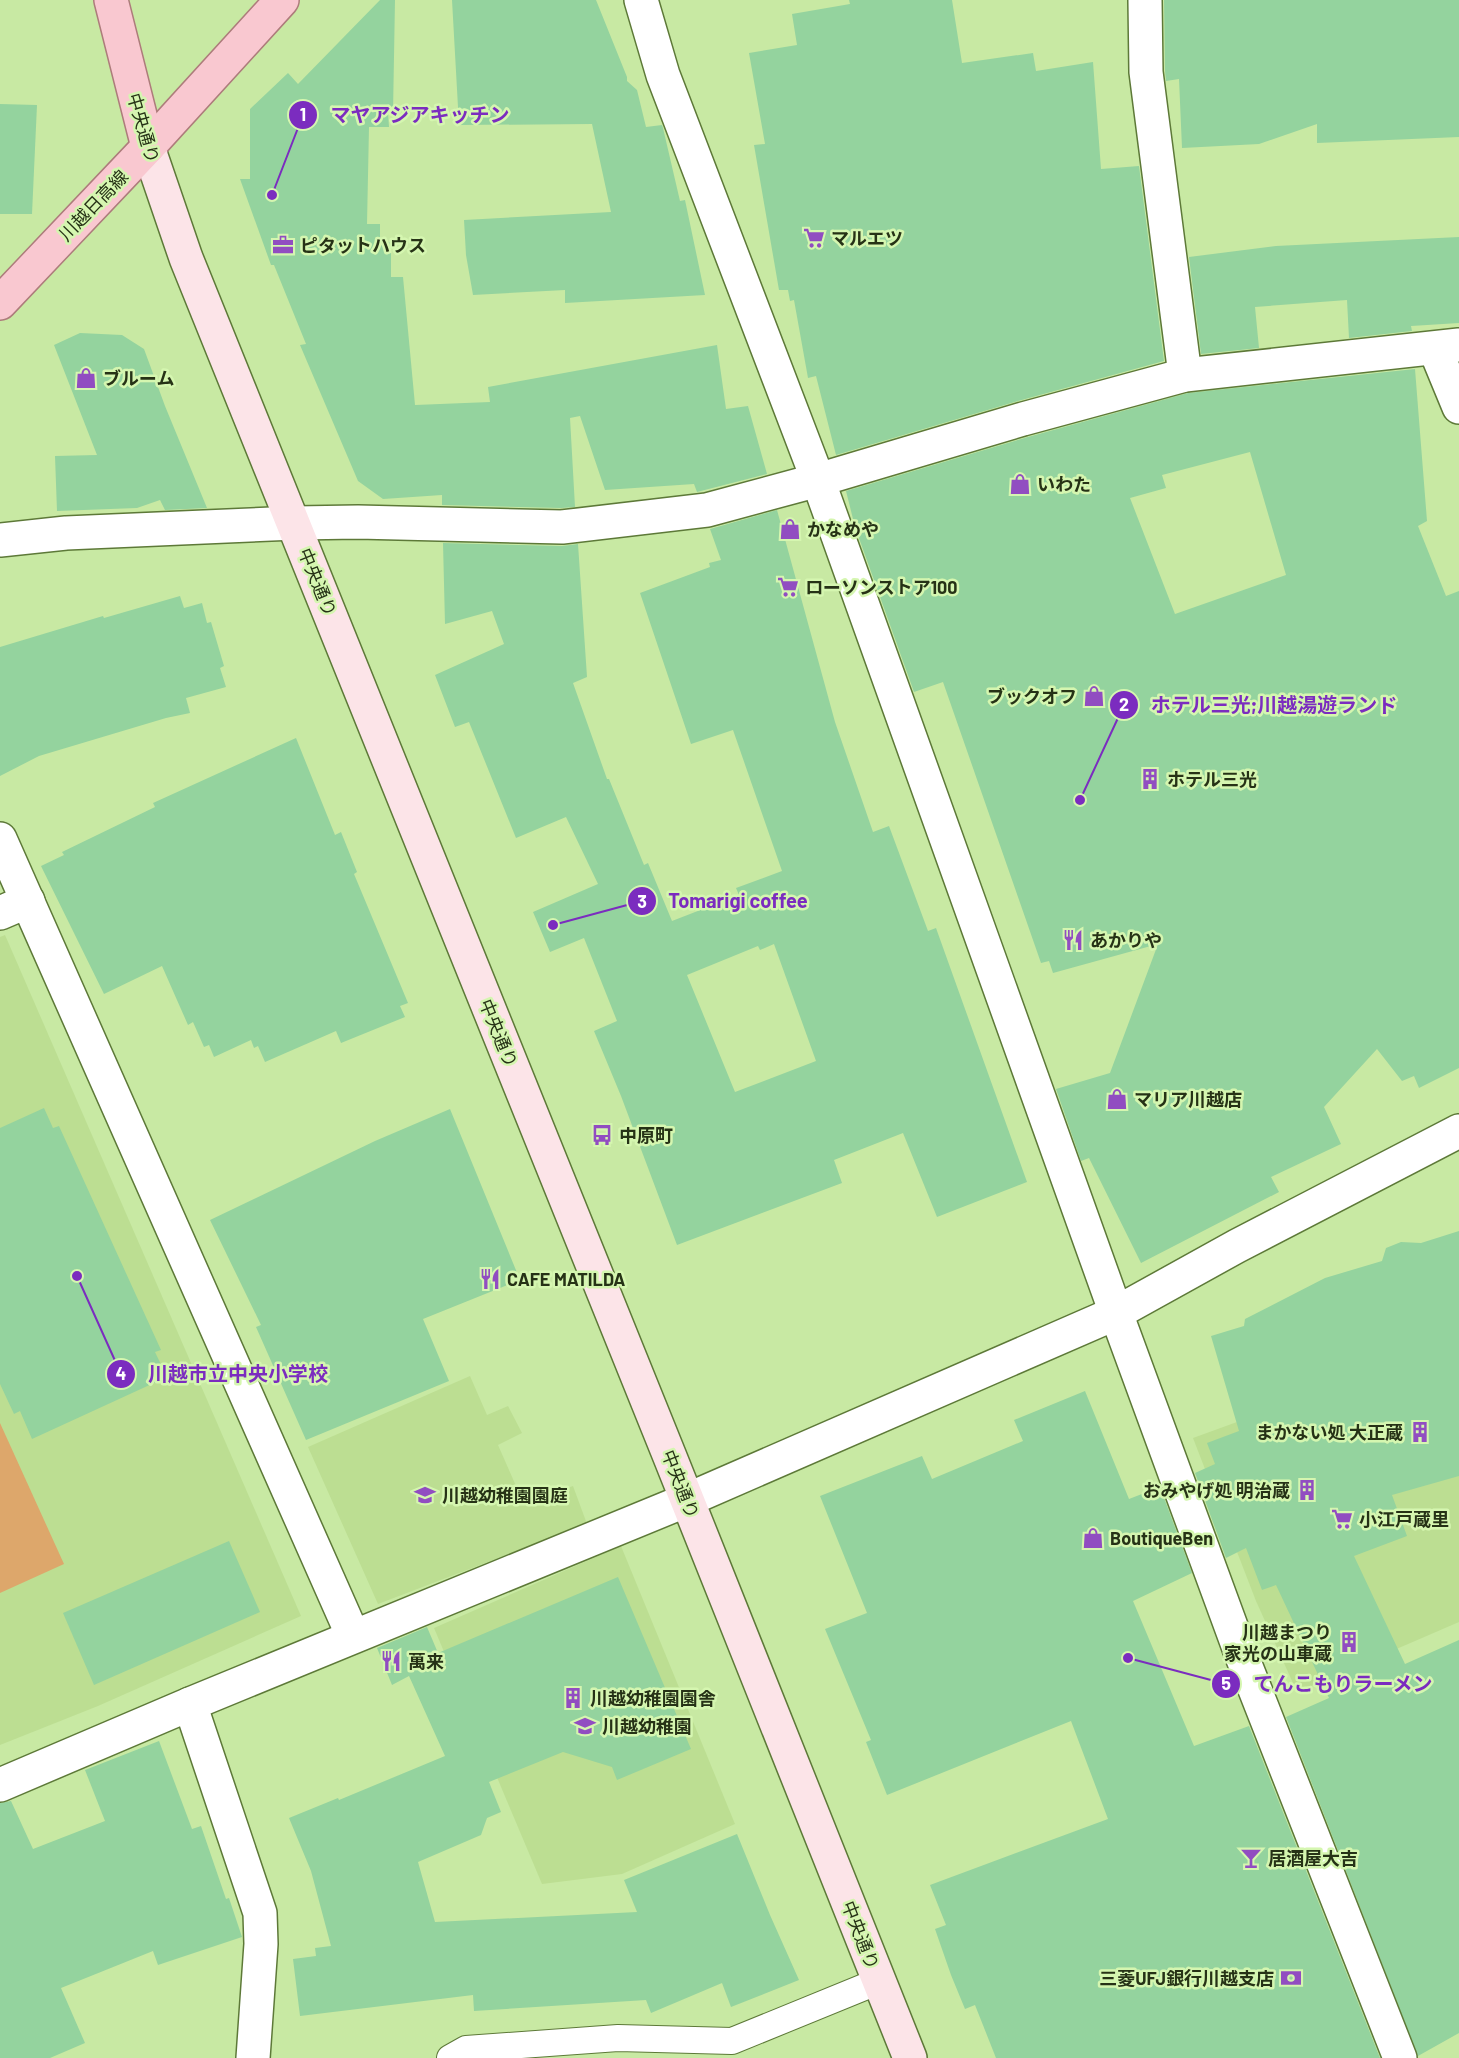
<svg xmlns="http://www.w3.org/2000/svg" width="1459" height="2058" font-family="Barlow,'Noto Sans JP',sans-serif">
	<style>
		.built { fill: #bcde92 }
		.green { fill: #dda76b }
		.building { fill: #94d39e; fill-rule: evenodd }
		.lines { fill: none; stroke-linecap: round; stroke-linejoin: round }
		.service-casing { stroke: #5d7938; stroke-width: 28 }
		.minor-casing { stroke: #5d7938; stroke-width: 36 }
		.tertiary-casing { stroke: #5d7938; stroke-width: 36 }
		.secondary-casing { stroke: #5d7938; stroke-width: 36 }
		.primary-casing { stroke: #ad7c7b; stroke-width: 36 }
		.service { stroke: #fff; stroke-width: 26 }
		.minor { stroke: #fff; stroke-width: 33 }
		.tertiary { stroke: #fff; stroke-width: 33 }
		.secondary { stroke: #fce4e8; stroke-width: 33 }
		.primary { stroke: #f9c8d0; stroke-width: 33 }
		.labels { text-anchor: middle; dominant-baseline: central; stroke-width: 5; stroke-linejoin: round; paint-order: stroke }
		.street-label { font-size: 18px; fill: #263216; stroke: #d5f6b0 }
		.poi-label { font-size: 18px; font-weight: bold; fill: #263216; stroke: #d5f6b0; text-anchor: start }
		.leader { fill: none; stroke: #7b2cbf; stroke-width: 2 }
		.callout-dot { fill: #7b2cbf; stroke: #d5f6b0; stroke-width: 2 }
		.mark-label { font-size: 18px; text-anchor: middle; font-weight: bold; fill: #fff }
		.callout-label { font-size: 20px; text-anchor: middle; font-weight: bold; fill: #7b2cbf; stroke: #d5f6b0; stroke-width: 5; stroke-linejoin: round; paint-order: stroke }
	</style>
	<rect width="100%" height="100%" fill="#c8e9a3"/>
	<g class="built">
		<path d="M 5,935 L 301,1616 L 98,1706 L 0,1745 L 0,937 Z"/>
		<path d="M 1459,1346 L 1459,1622 L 1297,1692 L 1256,1601 L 1193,1438 L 1353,1380 Z"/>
		<path d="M 470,1376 L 487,1415 L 508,1406 L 522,1433 L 498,1445 L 524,1504 L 573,1486 L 587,1524 L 378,1604 L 308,1447 Z"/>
		<path d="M 621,1546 L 735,1824 L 622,1874 L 542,1884 L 434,1628 Z"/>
	</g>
	<path class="green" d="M 0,1423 L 64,1564 L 0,1593 Z"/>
	<g class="building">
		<path d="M 380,0 L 395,0 L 393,113 L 388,113 L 389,127 L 369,127 L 367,224 L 380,224 L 380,241 L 391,242 L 391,277 L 403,277 L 415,405 L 490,402 L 488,387 L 717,345 L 726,409 L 748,406 L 767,474 L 697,492 L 694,484 L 605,490 L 580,416 L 570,418 L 575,507 L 561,508 L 442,505 L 442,495 L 383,499 L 358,481 L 300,345 L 306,344 L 274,265 L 271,265 L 240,179 L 250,179 L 250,109 L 288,73 L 298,84 Z"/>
		<path d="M 452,0 L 596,0 L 627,77 L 627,81 L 637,90 L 646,127 L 662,125 L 663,128 L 680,201 L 685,200 L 705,295 L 565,303 L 565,290 L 473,295 L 466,255 L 464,220 L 611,212 L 592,124 L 459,125 Z"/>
		<path d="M 849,0 L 952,0 L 962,63 L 1033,53 L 1036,71 L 1093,62 L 1101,169 L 1139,166 L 1164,361 L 1018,401 L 836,455 L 816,376 L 808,378 L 794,300 L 790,301 L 788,290 L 779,290 L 754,145 L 765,144 L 749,53 L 797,45 L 792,14 L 850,4 Z"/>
		<path d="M 1164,0 L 1459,0 L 1459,137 L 1317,143 L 1317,124 L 1259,144 L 1182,148 L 1179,79 L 1166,81 L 1165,71 Z"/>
		<path d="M 0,104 L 37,105 L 32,214 L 0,214 Z"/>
		<path d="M 1459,237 L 1459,323 L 1411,326 L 1412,331 L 1349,338 L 1347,300 L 1255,307 L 1259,348 L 1201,354 L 1189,257 L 1276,246 Z"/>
		<path d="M 80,333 L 122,335 L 144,349 L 165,406 L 207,508 L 165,510 L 160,500 L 137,508 L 57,511 L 55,456 L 97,455 L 54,345 Z"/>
		<path d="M 1415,369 L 1427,521 L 1418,526 L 1446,596 L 1459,591 L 1459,1068 L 1419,1088 L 1414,1076 L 1402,1081 L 1377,1049 L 1324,1107 L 1341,1144 L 1271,1177 L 1279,1192 L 1141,1263 L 1089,1158 L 1081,1161 L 1056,1089 L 1110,1073 L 1158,944 L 1053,973 L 1049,961 L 1041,963 L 943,682 L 914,692 L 855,527 L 846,491 L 1028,437 L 1188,393 ZM 1250,452 L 1286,575 L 1175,614 L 1130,498 L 1166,488 L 1162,475 Z"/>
		<path d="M 777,510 L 835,722 L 873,832 L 889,826 L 928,931 L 936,928 L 1027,1182 L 937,1217 L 903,1133 L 834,1160 L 842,1183 L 677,1245 L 621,1096 L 594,1031 L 617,1021 L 584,938 L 550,952 L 533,912 L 598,884 L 566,817 L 516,838 L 469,722 L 455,727 L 435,675 L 504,644 L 492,611 L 445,624 L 443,543 L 562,546 L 578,544 L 587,677 L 573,683 L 607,779 L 609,779 L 644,865 L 648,863 L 672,921 L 739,895 L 736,888 L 782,871 L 733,730 L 691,744 L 640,593 L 710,567 L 709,563 L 721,560 L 710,529 ZM 774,944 L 816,1061 L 735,1092 L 687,975 L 758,946 L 760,950 Z"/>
		<path d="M 180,596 L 184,608 L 202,603 L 207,623 L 211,622 L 224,666 L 220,668 L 226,687 L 186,698 L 190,713 L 166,718 L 39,756 L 0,776 L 0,647 L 103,616 L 104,618 Z"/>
		<path d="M 296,738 L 335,835 L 341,832 L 357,872 L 354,874 L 408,1003 L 400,1006 L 405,1017 L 341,1043 L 336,1031 L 265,1062 L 258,1046 L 254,1048 L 251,1040 L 214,1057 L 209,1045 L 204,1047 L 193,1022 L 188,1025 L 162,966 L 104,994 L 41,866 L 64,855 L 62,852 L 155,807 L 153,803 Z"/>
		<path d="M 44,1108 L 53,1128 L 59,1126 L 161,1350 L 155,1352 L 167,1377 L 32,1439 L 20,1411 L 14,1414 L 0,1384 L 0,1128 Z"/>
		<path d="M 450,1109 L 520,1280 L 423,1319 L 449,1381 L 306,1440 L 256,1327 L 261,1325 L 210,1220 L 375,1141 Z"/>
		<path d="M 1459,1231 L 1459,1476 L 1392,1495 L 1407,1536 L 1354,1556 L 1405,1664 L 1459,1640 L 1459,2033 L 1418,2056 L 1286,1717 L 1329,1698 L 1276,1585 L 1262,1590 L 1246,1548 L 1226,1558 L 1195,1473 L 1215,1464 L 1207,1443 L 1239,1431 L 1211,1336 L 1244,1326 L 1245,1319 L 1325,1278 L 1382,1261 L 1386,1248 L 1401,1242 L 1421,1243 Z"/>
		<path d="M 1085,1391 L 1129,1499 L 1160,1487 L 1192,1573 L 1133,1601 L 1194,1746 L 1249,1726 L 1380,2058 L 996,2058 L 975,2005 L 965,2009 L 951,1975 L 935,1929 L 946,1925 L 930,1885 L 1108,1819 L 1071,1721 L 887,1795 L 866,1742 L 871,1740 L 825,1629 L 867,1613 L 820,1496 L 922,1456 L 932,1479 L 1023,1441 L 1014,1420 Z"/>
		<path d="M 229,1541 L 260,1612 L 94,1685 L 63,1613 Z"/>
		<path d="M 618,1577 L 691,1749 L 617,1780 L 612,1767 L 563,1752 L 489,1782 L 501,1812 L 487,1818 L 481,1835 L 418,1862 L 435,1922 L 637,1912 L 624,1880 L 737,1834 L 770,1915 L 799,1980 L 731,2007 L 722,1983 L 651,2013 L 646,2000 L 474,2011 L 473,1995 L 300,2016 L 293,1959 L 316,1956 L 315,1948 L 331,1946 L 311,1871 L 289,1818 L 338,1798 L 339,1800 L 445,1756 L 409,1676 L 392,1685 L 377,1648 L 427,1627 L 438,1653 Z"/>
		<path d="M 159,1741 L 192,1829 L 201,1826 L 226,1899 L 229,1898 L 242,1937 L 158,1965 L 153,1951 L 61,1988 L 85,2043 L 50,2058 L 0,2058 L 0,1803 L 11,1801 L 33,1849 L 105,1821 L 85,1770 Z"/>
	</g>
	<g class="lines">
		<defs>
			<path id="service" d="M 450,2058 L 466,2049 L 618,2038 L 732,2041 L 879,1981"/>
			<g id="minor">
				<path d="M 641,0 L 663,75 L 818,480 L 1116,1313 L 1243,1659 L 1400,2058"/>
				<path d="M 1145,0 L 1146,72 L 1185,375"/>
				<path d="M 1435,349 L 1459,407"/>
				<path d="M 0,540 L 66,533 L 295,523 L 358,522 L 562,527 L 707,510 L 818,480 L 1023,419 L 1185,375 L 1459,345"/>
				<path d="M 0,913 L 28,901"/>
				<path d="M 190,1704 L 260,1913 L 261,1944 L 253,2058"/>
				<path d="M 0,1785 L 190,1704 L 687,1500 L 1116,1313 L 1237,1246 L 1459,1131"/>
			</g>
			<path id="tertiary" d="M 0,839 L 353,1636"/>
			<path id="secondary" d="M 148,147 L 186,258 L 670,1457 L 910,2058"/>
			<g id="primary">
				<path d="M 111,0 L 148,147"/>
				<path d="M 0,303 L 148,147 L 282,0"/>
			</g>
		</defs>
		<use href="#service" class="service-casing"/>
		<use href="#minor" class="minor-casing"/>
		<use href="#tertiary" class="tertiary-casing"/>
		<use href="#secondary" class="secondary-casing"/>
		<use href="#primary" class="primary-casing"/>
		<use href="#service" class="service"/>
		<use href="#minor" class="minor"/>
		<use href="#tertiary" class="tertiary"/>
		<use href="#secondary" class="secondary"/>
		<use href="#primary" class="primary"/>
	</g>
	<defs>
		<symbol id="supermarket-bare" viewBox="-9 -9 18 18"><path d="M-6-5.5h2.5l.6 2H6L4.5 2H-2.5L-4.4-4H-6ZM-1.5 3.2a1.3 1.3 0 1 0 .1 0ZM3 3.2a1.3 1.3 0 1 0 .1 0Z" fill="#914dc1" stroke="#d5f6b0" stroke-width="2.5" paint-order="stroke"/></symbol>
		<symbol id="office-bare" viewBox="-9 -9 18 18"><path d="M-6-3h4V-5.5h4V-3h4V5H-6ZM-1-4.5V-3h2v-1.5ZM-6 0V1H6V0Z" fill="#914dc1" stroke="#d5f6b0" stroke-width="2.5" paint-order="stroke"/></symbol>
		<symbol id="shop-bare" viewBox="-9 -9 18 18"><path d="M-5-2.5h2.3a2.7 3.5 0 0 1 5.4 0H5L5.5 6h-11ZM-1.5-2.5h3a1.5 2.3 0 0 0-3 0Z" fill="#914dc1" stroke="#d5f6b0" stroke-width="2.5" paint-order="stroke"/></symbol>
		<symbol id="building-bare" viewBox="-9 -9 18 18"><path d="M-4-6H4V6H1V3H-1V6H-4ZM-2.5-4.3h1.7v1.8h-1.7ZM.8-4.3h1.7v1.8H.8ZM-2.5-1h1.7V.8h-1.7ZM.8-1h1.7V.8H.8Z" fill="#914dc1" stroke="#d5f6b0" stroke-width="2.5" paint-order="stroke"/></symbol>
		<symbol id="restaurant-bare" viewBox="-9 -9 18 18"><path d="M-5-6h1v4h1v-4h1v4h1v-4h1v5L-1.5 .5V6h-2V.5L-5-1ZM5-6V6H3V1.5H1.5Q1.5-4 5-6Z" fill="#914dc1" stroke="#d5f6b0" stroke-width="2.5" paint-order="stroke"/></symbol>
		<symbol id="bus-bare" viewBox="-9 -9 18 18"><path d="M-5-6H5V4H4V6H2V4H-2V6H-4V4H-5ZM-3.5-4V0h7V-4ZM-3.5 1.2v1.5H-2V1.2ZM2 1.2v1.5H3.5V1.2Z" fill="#914dc1" stroke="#d5f6b0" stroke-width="2.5" paint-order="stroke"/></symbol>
		<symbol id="school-bare" viewBox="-9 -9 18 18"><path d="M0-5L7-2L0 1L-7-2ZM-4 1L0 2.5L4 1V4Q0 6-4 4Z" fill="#914dc1" stroke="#d5f6b0" stroke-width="2.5" paint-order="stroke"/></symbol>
		<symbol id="bar-bare" viewBox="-9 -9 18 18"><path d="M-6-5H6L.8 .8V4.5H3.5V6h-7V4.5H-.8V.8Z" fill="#914dc1" stroke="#d5f6b0" stroke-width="2.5" paint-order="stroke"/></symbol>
		<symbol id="bank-bare" viewBox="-9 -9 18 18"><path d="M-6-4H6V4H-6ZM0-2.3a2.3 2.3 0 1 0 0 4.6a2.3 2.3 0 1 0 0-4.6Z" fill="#914dc1" stroke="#d5f6b0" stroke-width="2.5" paint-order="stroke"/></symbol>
	</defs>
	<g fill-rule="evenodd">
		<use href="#supermarket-bare" x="799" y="223" width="30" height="30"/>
		<use href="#office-bare" x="268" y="230" width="30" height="30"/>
		<use href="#shop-bare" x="71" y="363" width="30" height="30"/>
		<use href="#shop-bare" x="1005" y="469" width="30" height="30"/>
		<use href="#shop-bare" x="775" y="514" width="30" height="30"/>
		<use href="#supermarket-bare" x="773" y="572" width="30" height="30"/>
		<use href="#shop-bare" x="1079" y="681" width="30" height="30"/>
		<use href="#building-bare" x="1135" y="764" width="30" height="30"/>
		<use href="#restaurant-bare" x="1058" y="925" width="30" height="30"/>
		<use href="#shop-bare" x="1102" y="1084" width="30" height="30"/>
		<use href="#bus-bare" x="587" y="1120" width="30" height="30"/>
		<use href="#restaurant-bare" x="475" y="1264" width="30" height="30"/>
		<use href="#building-bare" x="1405" y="1417" width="30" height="30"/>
		<use href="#building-bare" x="1292" y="1475" width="30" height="30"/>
		<use href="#school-bare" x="410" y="1480" width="30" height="30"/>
		<use href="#supermarket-bare" x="1327" y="1504" width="30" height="30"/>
		<use href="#shop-bare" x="1078" y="1523" width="30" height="30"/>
		<use href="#building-bare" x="1334" y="1627" width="30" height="30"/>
		<use href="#restaurant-bare" x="376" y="1646" width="30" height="30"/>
		<use href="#building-bare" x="558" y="1683" width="30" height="30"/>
		<use href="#school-bare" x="570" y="1711" width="30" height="30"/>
		<use href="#bar-bare" x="1236" y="1843" width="30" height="30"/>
		<use href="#bank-bare" x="1276" y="1963" width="30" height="30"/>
	</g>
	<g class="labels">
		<g class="street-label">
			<text transform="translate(144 128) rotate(74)">中央通り</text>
			<text transform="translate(93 205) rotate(-46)">川越日高線</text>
			<text transform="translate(318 582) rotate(68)">中央通り</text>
			<text transform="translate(499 1033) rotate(68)">中央通り</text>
			<text transform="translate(681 1484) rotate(69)">中央通り</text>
			<text transform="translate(861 1935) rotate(69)">中央通り</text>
		</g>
		<g class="poi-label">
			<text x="831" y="238">マルエツ</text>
			<text x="300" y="245">ピタットハウス</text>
			<text x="103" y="378">ブルーム</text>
			<text x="1037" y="484">いわた</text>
			<text x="807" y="529">かなめや</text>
			<text x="805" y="587">ローソンストア100</text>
			<text x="1077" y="696" text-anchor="end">ブックオフ</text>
			<text x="1167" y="779">ホテル三光</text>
			<text x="1090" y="940">あかりや</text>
			<text x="1134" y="1099">マリア川越店</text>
			<text x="619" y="1135">中原町</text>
			<text x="507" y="1279">CAFE MATILDA</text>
			<text x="1403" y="1432" text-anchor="end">まかない処 大正蔵</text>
			<text x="1290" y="1490" text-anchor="end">おみやげ処 明治蔵</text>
			<text x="442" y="1495">川越幼稚園園庭</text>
			<text x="1359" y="1519">小江戸蔵里</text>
			<text x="1110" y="1538">BoutiqueBen</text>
			<text x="1332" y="1632" text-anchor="end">川越まつり<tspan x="1332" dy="21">家光の山車蔵</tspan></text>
			<text x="408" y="1661">萬来</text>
			<text x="590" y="1698">川越幼稚園園舎</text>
			<text x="602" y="1726">川越幼稚園</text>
			<text x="1268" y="1858">居酒屋大吉</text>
			<text x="1274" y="1978" text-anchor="end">三菱UFJ銀行川越支店</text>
		</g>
	</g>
	<path class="leader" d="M272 195L303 115M1080 800L1124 705M553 925L642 901M77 1276L121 1374M1128 1658L1226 1684"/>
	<g class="callout-dot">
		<circle cx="272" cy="195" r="6"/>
		<circle cx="1080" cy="800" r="6"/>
		<circle cx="553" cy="925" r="6"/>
		<circle cx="77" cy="1276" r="6"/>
		<circle cx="1128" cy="1658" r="6"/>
		<circle cx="303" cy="115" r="15"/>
		<circle cx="1124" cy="705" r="15"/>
		<circle cx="642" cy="901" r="15"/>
		<circle cx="121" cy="1374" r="15"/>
		<circle cx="1226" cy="1684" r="15"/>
	</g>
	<g class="mark-label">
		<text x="303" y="121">1</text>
		<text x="1124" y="711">2</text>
		<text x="642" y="908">3</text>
		<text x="121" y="1380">4</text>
		<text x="1226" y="1690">5</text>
	</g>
	<g class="callout-label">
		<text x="420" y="122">マヤアジアキッチン</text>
		<text x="1274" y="712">ホテル三光;川越湯遊ランド</text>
		<text x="738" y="908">Tomarigi coffee</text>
		<text x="238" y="1381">川越市立中央小学校</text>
		<text x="1343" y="1691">てんこもりラーメン</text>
	</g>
</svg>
